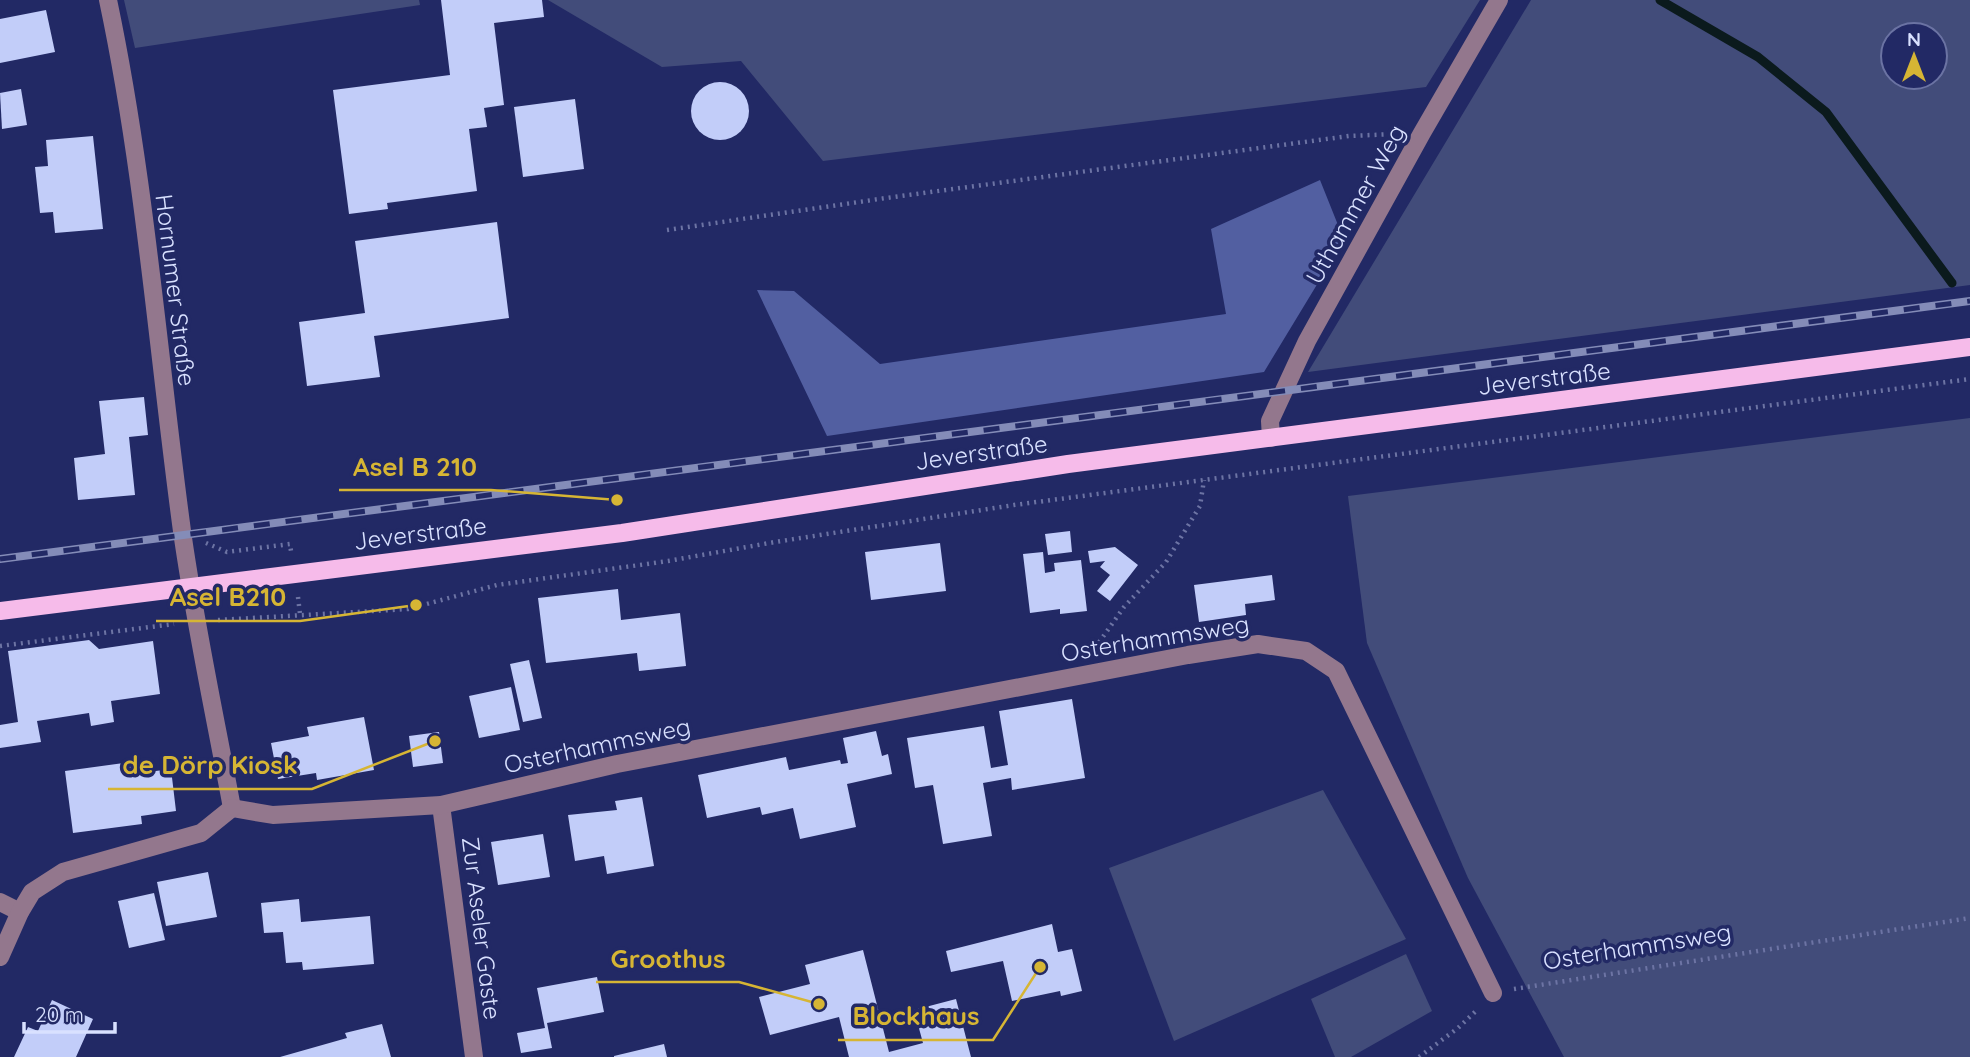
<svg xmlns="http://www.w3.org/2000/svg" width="1970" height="1057" font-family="Quicksand,sans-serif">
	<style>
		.green { fill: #424c7a; fill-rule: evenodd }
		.forest { fill: #525fa1 }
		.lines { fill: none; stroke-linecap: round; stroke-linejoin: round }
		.stream { stroke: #0b1a1d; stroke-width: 9 }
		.building { fill: #c2cdf9 }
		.path { stroke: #6d74a4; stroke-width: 4.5; stroke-dasharray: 2 5; stroke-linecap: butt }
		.minor { stroke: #93778d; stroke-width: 18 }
		.major { stroke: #f6bbea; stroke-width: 18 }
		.rail-casing { stroke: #848cb8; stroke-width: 8 }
		.rail { stroke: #222965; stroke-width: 5; stroke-dasharray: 16; stroke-linecap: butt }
		.labels { text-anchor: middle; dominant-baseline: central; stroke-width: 7; stroke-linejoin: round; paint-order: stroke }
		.street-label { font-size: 24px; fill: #d9e1ff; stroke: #222965 }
		.leader { fill: none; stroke: #d6b534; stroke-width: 2.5 }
		.callout-dot { fill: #d6b534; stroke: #222965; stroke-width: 2.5 }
		.callout-label { font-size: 26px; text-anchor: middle; font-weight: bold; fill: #d6b534; stroke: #222965; stroke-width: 7; stroke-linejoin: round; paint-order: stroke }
	</style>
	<rect width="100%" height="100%" fill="#222965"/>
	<g class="green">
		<path d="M 124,0 L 419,0 L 420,5 L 135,48 Z"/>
		<path d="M 548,0 L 1480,0 L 1426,87 L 823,161 L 741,61 L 662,67 Z"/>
		<path d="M 1531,0 L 1970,0 L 1970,285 L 1308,372 ZM 1893,35 L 1935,35 L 1935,77 L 1893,77 Z"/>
		<path d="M 1970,418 L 1970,1057 L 1564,1057 L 1468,878 L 1367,643 L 1348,496 Z"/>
		<path d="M 1323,790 L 1406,939 L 1174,1041 L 1109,868 Z"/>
		<path d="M 1406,954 L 1432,1011 L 1351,1057 L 1335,1057 L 1311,999 Z"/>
	</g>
	<path class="forest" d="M 1320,180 L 1344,240 L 1264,372 L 827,436 L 757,290 L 794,291 L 880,364 L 1226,314 L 1211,229 Z"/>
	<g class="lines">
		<path class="stream" d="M 1660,0 L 1758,57 L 1826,112 L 1952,283"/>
	</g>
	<g class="building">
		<path d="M 441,0 L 542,0 L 544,17 L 494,23 L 504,105 L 484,108 L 487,127 L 469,129 L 477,191 L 387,203 L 388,209 L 349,214 L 333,90 L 450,75 Z"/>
		<path d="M 46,10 L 55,52 L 0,63 L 0,19 Z"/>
		<circle cx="720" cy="111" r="29"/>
		<path d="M 21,89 L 27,125 L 2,129 L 0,93 Z"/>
		<path d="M 575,99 L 584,169 L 523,177 L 514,107 Z"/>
		<path d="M 93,136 L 103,229 L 55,233 L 53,212 L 40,213 L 35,167 L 48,166 L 46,140 Z"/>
		<path d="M 497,222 L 509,318 L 374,336 L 380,377 L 307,386 L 299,322 L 365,313 L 355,241 Z"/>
		<path d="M 144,397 L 148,435 L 129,437 L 135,495 L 78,500 L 74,458 L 105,454 L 99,401 Z"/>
		<path d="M 1070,531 L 1072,552 L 1048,555 L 1045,534 Z"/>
		<path d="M 940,543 L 946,591 L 871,600 L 865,552 Z"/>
		<path d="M 1115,547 L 1138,565 L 1110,601 L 1097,591 L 1110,575 L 1100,567 L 1105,561 L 1090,563 L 1088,551 Z"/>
		<path d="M 1043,552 L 1045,573 L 1055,571 L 1054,563 L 1081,560 L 1087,611 L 1060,614 L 1060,609 L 1030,613 L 1023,554 Z"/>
		<path d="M 1272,575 L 1275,600 L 1245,604 L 1246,615 L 1199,622 L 1194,585 Z"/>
		<path d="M 618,589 L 621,620 L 680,613 L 686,666 L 639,671 L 637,653 L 546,663 L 538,598 Z"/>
		<path d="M 89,640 L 99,649 L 153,641 L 160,694 L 111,701 L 114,722 L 91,726 L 89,713 L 37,721 L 41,742 L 0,748 L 0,725 L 18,722 L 8,651 Z"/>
		<path d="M 529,660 L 542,718 L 523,722 L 510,664 Z"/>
		<path d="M 511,687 L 520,730 L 479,738 L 469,696 Z"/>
		<path d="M 1072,699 L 1085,778 L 1012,790 L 1011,778 L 983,783 L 992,836 L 943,844 L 933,785 L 915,788 L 907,738 L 984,726 L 991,768 L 1008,765 L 999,711 Z"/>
		<path d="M 364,717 L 374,770 L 317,780 L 316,773 L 278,779 L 271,743 L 309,736 L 307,727 Z"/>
		<path d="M 876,731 L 882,756 L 888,754 L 892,774 L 847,784 L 856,827 L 800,839 L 793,808 L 762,815 L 760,807 L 707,818 L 698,775 L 786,757 L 789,770 L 840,760 L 841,764 L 848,763 L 843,738 Z"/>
		<path d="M 439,732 L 443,763 L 413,767 L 409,736 Z"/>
		<path d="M 131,762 L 133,774 L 171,769 L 176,811 L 141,816 L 142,824 L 73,833 L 65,771 Z"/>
		<path d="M 642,797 L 654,866 L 607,874 L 604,856 L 575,861 L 568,815 L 617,810 L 615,801 Z"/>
		<path d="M 543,834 L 550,877 L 498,885 L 491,842 Z"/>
		<path d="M 208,872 L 217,917 L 166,926 L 157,882 Z"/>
		<path d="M 154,893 L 165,940 L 129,948 L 118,901 Z"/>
		<path d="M 299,899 L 301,922 L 370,916 L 374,964 L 303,970 L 302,962 L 286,963 L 283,932 L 264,933 L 261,903 Z"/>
		<path d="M 1052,924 L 1058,952 L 1072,949 L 1082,991 L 1061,996 L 1060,991 L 1012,1001 L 1003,961 L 951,972 L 946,951 Z"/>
		<path d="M 863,950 L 889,1052 L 923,1043 L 914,1010 L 956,999 L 971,1057 L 849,1057 L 839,1017 L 770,1035 L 759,997 L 810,984 L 805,965 Z"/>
		<path d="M 597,977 L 604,1012 L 547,1023 L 552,1048 L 521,1053 L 517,1033 L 545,1028 L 537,988 Z"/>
		<path d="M 52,1000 L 93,1019 L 76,1057 L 14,1057 L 28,1027 L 38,1031 Z"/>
		<path d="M 382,1024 L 391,1057 L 280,1057 L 347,1038 L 345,1033 Z"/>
		<path d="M 664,1044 L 667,1057 L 614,1057 L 614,1056 Z"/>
	</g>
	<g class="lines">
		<g class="path">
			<path d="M 667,230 L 886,198 L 1349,136 L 1395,134"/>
			<path d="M 206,543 L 227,552 L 290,544 L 291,551"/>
			<path d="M 298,597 L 300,614"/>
			<path d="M 218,620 L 408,609 L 497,585 L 668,561 L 775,542 L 1014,505 L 1970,379"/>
			<path d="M 0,646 L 174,624"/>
			<path d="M 1095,648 L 1124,607 L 1166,562 L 1200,506 L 1204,480"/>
			<path d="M 1514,989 L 1970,918"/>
			<path d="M 1419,1057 L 1458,1028 L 1478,1009"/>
		</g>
		<g class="minor">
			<path d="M 108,0 C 145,175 158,354 182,531 C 195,624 215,716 232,808"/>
			<path d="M 1271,438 L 1270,421 L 1307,341 L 1422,133 L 1499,0"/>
			<path d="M 441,805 L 474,1057"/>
			<path d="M 232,808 L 273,815 L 441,805 L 617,764 L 1188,655 L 1258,644 L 1306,651 L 1336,671 L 1493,993"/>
			<path d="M 0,902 L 20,912"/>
			<path d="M 0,957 L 20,912 L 32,892 L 63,872 L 201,833 L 232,808"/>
		</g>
		<path class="major" d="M 0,611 L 622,533 L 1068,464 L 1970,347"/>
		<defs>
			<path id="rail" d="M 0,559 L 1970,301"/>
		</defs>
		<use href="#rail" class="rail-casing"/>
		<use href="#rail" class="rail"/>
	</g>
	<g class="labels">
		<g class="street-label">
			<text transform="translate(1355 204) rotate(-61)">Uthammer Weg</text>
			<text transform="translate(176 290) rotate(83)">Hornumer Straße</text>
			<text transform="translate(1544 378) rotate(-7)">Jeverstraße</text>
			<text transform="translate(981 452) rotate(-8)">Jeverstraße</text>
			<text transform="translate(420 533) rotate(-7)">Jeverstraße</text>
			<text transform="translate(1155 638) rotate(-9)">Osterhammsweg</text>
			<text transform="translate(597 745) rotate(-12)">Osterhammsweg</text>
			<text transform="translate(482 928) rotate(83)">Zur Aseler Gaste</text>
			<text transform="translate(1637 946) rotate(-9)">Osterhammsweg</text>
		</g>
	</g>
	<path class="leader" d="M617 500L491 490H339M416 605L300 621H156M435 741L312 789H108M819 1004L739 982H596M1040 967L993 1040H838"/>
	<g class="callout-dot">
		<circle cx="617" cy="500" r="7"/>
		<circle cx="416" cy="605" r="7"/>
		<circle cx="435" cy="741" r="7"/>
		<circle cx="819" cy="1004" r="7"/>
		<circle cx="1040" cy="967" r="7"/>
	</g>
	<g class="callout-label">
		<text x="415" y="476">Asel B 210</text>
		<text x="228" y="606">Asel B210</text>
		<text x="210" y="774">de Dörp Kiosk</text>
		<text x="668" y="968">Groothus</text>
		<text x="916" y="1025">Blockhaus</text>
	</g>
	<g transform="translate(1914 56)"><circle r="33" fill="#222965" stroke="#6b73a3" stroke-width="2"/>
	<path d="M0-5L12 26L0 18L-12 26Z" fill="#d6b534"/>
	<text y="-10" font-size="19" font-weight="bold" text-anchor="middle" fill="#d9e1ff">N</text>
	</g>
	<path d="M24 1022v10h91v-10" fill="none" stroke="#d9e1ff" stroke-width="3.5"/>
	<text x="35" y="1022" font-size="21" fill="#d9e1ff" stroke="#222965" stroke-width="5" paint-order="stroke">20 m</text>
</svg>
